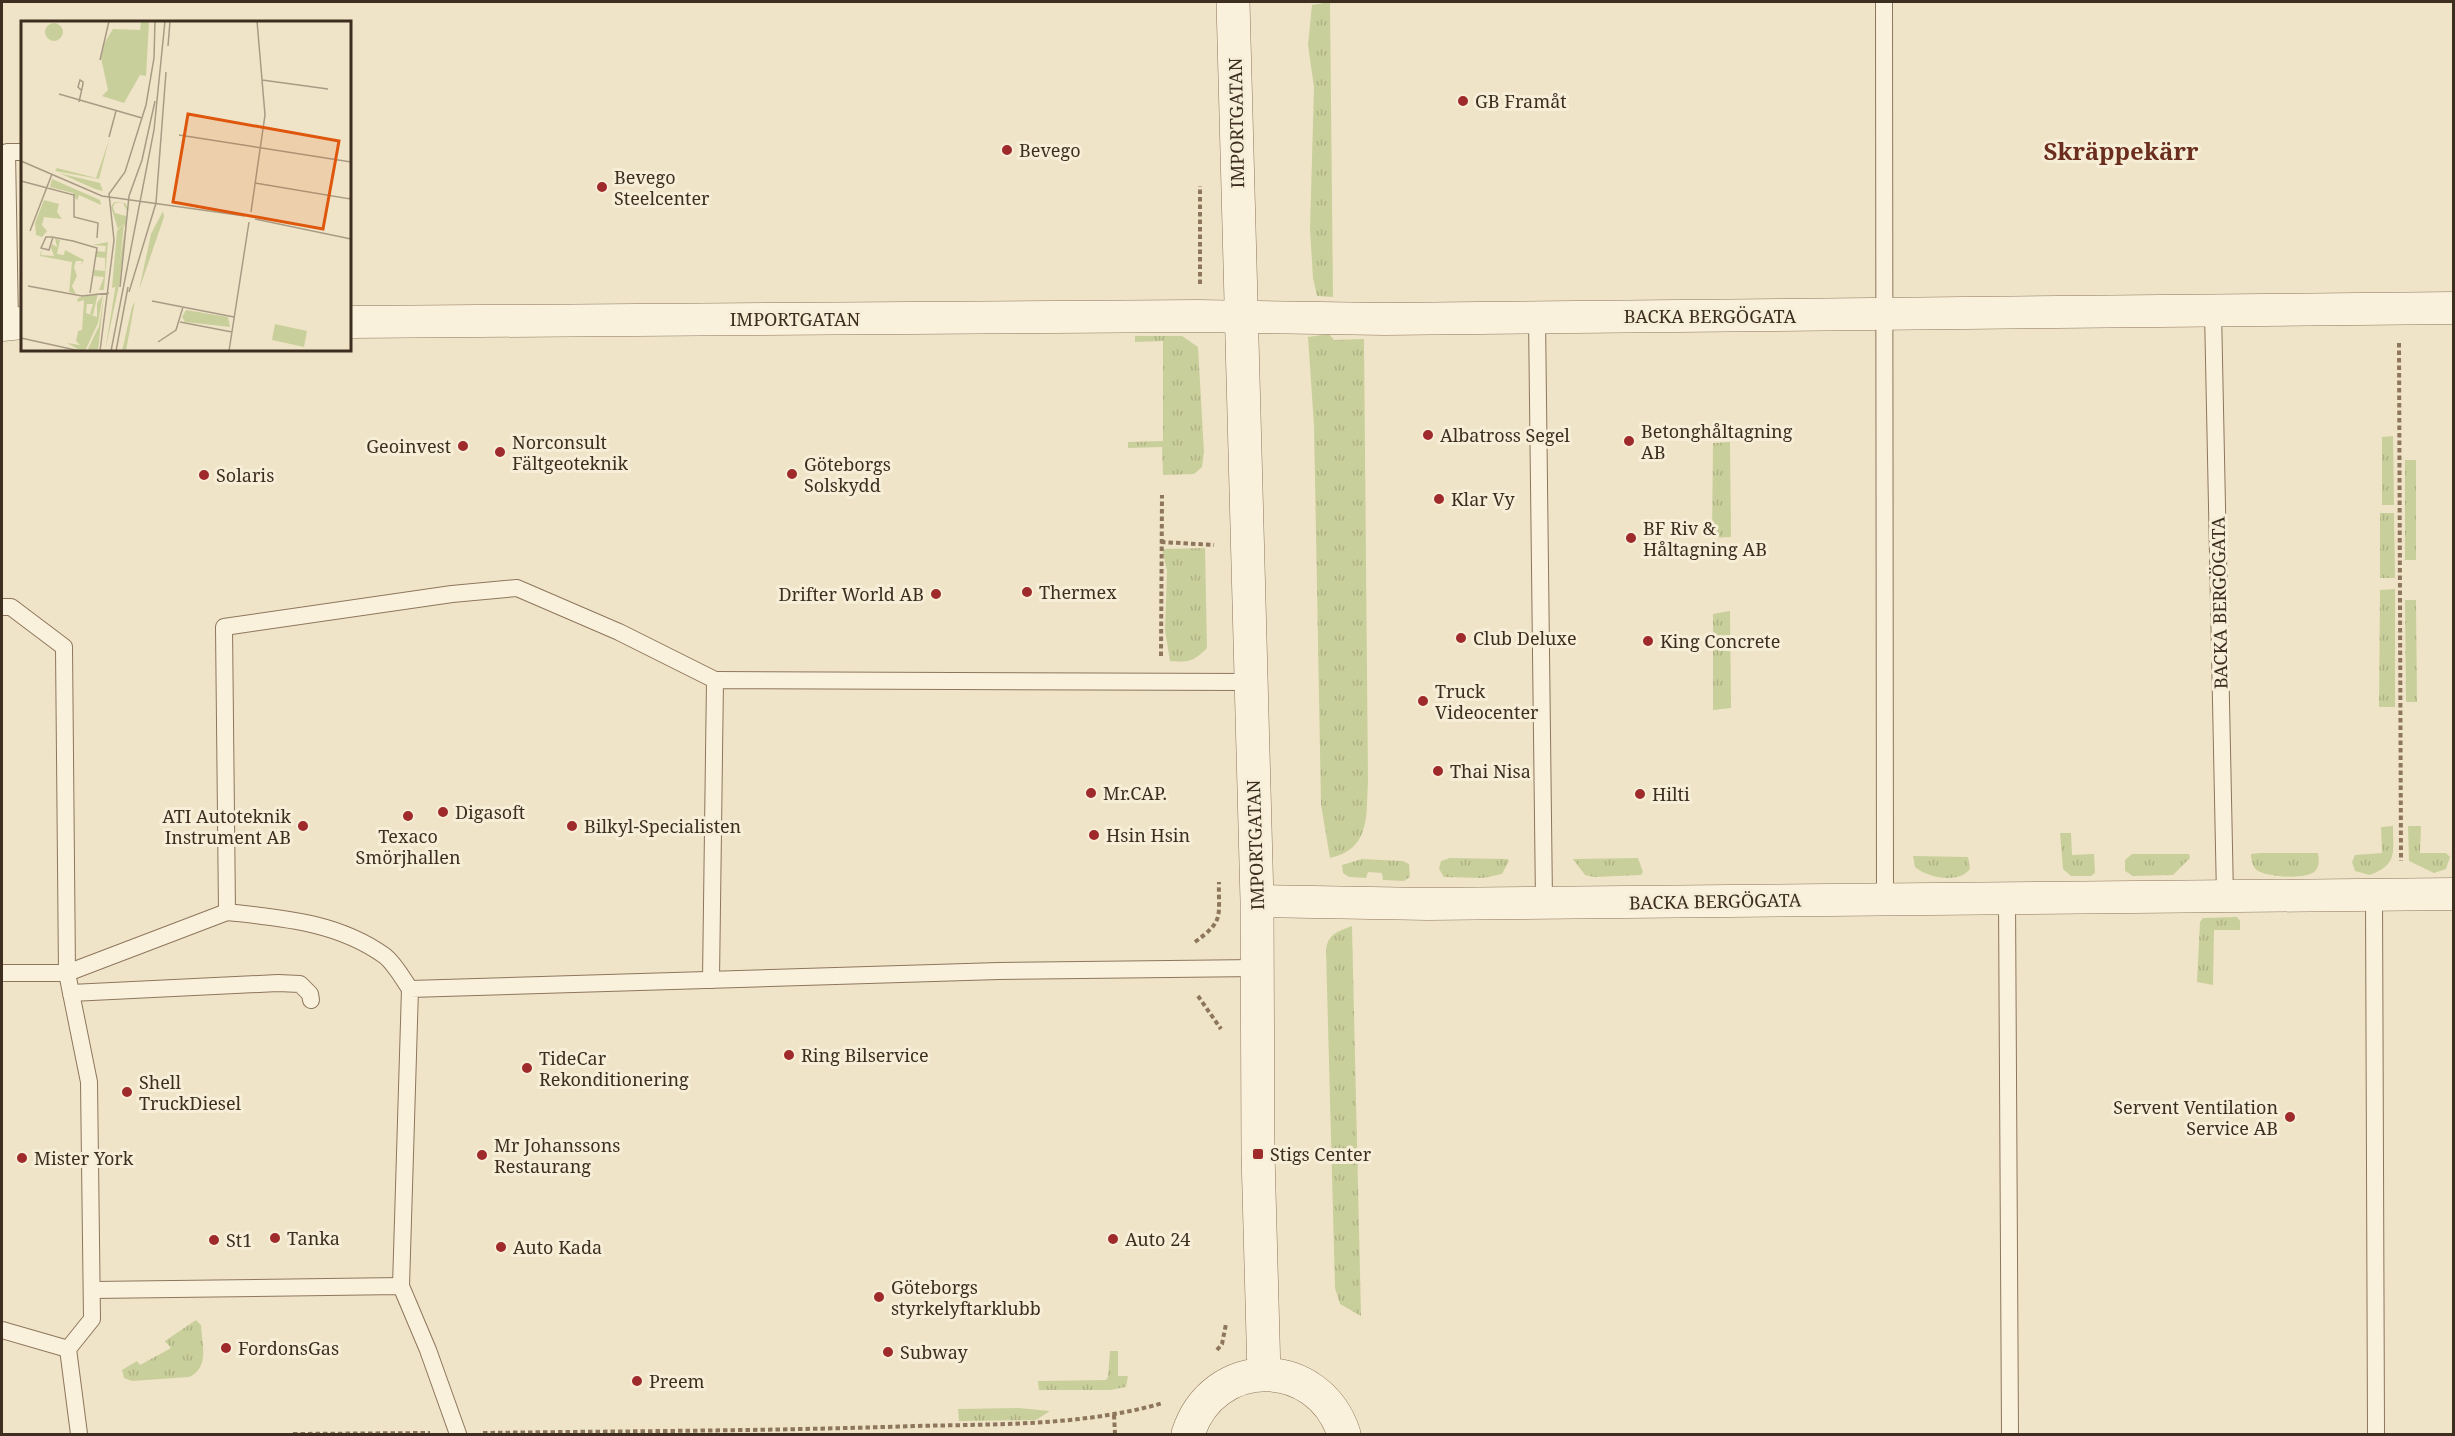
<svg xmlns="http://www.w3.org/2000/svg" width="2455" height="1436" font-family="'Noto Serif',serif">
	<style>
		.grass { fill: url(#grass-tufts) }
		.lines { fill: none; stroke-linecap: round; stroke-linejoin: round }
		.service-casing { stroke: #8d765c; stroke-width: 18 }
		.minor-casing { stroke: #8d765c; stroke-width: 33 }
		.tertiary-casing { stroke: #8d765c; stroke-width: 34 }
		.path { stroke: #8d765c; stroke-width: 4; stroke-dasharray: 4.5 3; stroke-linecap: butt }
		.service { stroke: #faf1dc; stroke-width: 16 }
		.minor { stroke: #faf1dc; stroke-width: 32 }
		.tertiary { stroke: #faf1dc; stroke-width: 33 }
		.poi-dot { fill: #9e2a2b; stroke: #f7eed8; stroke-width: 2 }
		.labels { text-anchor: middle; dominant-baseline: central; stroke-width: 6; stroke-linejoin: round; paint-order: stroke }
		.poi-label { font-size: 18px; fill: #3d2e20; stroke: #f7eed8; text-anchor: start }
		.street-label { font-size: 18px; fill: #3d2e20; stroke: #f7eed8 }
		.district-label { font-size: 24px; font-weight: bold; fill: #6b2e1e; stroke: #f7eed8 }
		.inset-road { fill: none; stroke: #a89b85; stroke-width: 1.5 }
		.view { fill: #df570d; fill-opacity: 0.15; stroke: #df570d; stroke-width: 3 }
		.inset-edge { fill: none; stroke: #3d2e20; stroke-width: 3 }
	</style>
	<defs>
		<pattern id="grass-tufts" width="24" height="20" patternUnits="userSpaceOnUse" patternTransform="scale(1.5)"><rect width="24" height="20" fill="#c9cf9b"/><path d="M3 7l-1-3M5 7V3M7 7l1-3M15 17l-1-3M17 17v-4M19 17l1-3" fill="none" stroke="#aeb285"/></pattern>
	</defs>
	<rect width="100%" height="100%" fill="#f0e4c8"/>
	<g class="grass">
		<path d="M 1330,2 L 1333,297 L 1317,296 L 1313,278 L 1310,229 L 1314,87 L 1308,45 L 1312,5 Z"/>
		<path d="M 1329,334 L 1334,340 L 1364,339 L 1368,782 C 1366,815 1371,849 1330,858 L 1321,805 L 1314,426 L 1308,337 Z"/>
		<path d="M 1135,336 L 1182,336 L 1198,347 L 1204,452 L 1202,467 L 1194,474 L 1163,475 L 1162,447 L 1128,448 L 1128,442 L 1163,441 L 1163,341 L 1135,342 Z"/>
		<path d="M 2393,436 L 2394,505 L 2382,505 L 2382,437 Z"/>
		<path d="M 1730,442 L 1731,537 L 1712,538 L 1713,443 Z"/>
		<rect x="2405" y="460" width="11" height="100"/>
		<path d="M 2380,513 L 2394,513 L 2395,578 L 2380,578 Z"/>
		<path d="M 1205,548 L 1207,648 C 1194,661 1189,663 1170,661 L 1165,630 L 1167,571 L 1162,549 Z"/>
		<path d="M 2395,589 L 2395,707 L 2379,707 L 2380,590 Z"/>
		<path d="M 2405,600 L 2416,600 L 2417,702 L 2406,702 Z"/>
		<path d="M 1730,611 L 1731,708 L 1713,710 L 1713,614 Z"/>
		<path d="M 2393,826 C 2393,853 2398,864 2370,875 L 2355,871 L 2352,862 L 2355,855 L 2382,853 L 2381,827 Z"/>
		<path d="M 2408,826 L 2421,826 L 2420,853 L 2446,853 L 2450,857 L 2446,869 L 2434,873 L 2409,861 Z"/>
		<path d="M 2060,833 L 2071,833 L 2072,855 L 2094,854 L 2095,873 L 2091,876 L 2071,876 L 2063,869 Z"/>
		<path d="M 2260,853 L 2318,853 C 2319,860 2320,866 2315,871 C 2307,880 2268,877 2258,871 C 2253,868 2251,860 2251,854 Z"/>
		<path d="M 2132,854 L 2189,854 L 2190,858 L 2173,875 L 2133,876 L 2125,871 L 2125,860 Z"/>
		<path d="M 1913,856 L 1968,857 L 1970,869 C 1958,884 1928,878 1915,867 Z"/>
		<path d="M 1450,858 L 1508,859 L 1509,861 L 1502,874 L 1483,878 L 1444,877 L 1439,869 L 1441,861 Z"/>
		<path d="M 1638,858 L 1643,872 L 1641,875 L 1594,877 L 1585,875 L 1573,859 Z"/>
		<path d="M 1362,859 L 1403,861 L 1409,864 L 1410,877 L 1404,881 L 1383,880 L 1382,873 L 1368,872 L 1366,878 L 1349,877 L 1343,873 L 1342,865 Z"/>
		<path d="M 2237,917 L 2240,921 L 2240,930 L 2214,930 L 2213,985 L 2197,982 L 2200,922 L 2203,918 Z"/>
		<path d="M 1352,926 L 1361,1316 L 1340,1304 L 1335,1288 L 1326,950 C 1328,934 1337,932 1352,926 Z"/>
		<path d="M 196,1320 L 201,1325 C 202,1344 210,1368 189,1377 L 132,1381 L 124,1378 L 122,1370 L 137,1361 L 140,1365 L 171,1348 L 165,1341 Z"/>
		<path d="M 1110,1351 L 1118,1351 L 1118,1376 L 1128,1376 L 1126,1387 L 1110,1390 L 1039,1390 L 1038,1381 L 1106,1380 L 1108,1377 Z"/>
		<path d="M 1019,1408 L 1050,1411 L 1036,1420 L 959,1421 L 958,1409 Z"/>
	</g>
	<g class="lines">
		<defs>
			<g id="service">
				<path d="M 1884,2 L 1885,899"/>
				<path d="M 2213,311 L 2225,896"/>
				<path d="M 1537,317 L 1544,902"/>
				<path d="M 10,323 L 7,152 L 22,152"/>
				<path d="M 2,607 L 11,607 L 64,647 L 67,973 L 227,912"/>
				<path d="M 2374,894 L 2376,1434"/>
				<path d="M 2007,898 L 2010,1434"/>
				<path d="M 2,973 L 67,973 L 89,1082 L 92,1319 L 68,1349 L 79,1434"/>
				<path d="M 711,980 L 715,680 L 1249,682"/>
				<path d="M 410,989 C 403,979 395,964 385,956 C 338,922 282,918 227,912 L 224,627 L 452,594 L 517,588 L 619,632 L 715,680"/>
				<path d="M 71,993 L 278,983 L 300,984 L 310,994 L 311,1000"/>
				<path d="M 401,1286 L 410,989 L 999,971 L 1257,968"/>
				<path d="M 92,1290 L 401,1286 L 428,1350 L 458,1434"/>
				<path d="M 2,1330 L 68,1349"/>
			</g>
			<g id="minor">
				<path d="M 350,322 L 1198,316 L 1385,319 L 2454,308"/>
				<path d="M 2,325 L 22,323"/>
				<path d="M 1257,901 L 1428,904 L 2454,894"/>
			</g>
			<g id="tertiary">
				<path d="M 1233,2 L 1257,901 L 1258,1154 L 1264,1374"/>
				<path d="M 1188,1434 C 1213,1355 1318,1355 1344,1434"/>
			</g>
		</defs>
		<use href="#service" class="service-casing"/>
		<use href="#minor" class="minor-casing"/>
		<use href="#tertiary" class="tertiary-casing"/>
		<g class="path">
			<path d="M 1200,284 L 1200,186"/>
			<path d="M 2399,343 L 2401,861"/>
			<path d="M 1161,542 L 1214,545"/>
			<path d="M 1161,656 L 1162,495"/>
			<path d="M 1195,942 C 1225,920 1218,917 1219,882"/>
			<path d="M 1198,996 L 1221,1029"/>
			<path d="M 1217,1350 L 1222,1344 L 1226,1324"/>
			<path d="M 1114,1415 L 1115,1434"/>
			<path d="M 483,1433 C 627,1431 771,1431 915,1426 C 999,1424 1082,1426 1163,1403"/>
			<path d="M 293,1434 L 430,1433"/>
		</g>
		<use href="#service" class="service"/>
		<use href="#minor" class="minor"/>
		<use href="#tertiary" class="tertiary"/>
	</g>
	<g class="poi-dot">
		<circle cx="1463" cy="101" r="6"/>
		<circle cx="1007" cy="150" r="6"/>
		<circle cx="602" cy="187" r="6"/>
		<circle cx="1428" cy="435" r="6"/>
		<circle cx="1629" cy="441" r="6"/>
		<circle cx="463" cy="446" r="6"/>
		<circle cx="500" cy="452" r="6"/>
		<circle cx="792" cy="474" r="6"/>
		<circle cx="204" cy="475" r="6"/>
		<circle cx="1439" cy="499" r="6"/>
		<circle cx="1631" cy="538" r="6"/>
		<circle cx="1027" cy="592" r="6"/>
		<circle cx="936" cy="594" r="6"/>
		<circle cx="1461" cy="638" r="6"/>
		<circle cx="1648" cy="641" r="6"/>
		<circle cx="1423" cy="701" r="6"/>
		<circle cx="1438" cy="771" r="6"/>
		<circle cx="1091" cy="793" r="6"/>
		<circle cx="1640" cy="794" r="6"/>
		<circle cx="443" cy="812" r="6"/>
		<circle cx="408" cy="816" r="6"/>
		<circle cx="303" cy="826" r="6"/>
		<circle cx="572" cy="826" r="6"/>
		<circle cx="1094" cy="835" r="6"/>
		<circle cx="789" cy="1055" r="6"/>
		<circle cx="527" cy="1068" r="6"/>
		<circle cx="127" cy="1092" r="6"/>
		<circle cx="2290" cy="1117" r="6"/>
		<rect x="1252" y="1148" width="12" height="12" rx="3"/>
		<circle cx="482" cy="1155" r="6"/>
		<circle cx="22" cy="1158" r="6"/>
		<circle cx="275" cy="1238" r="6"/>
		<circle cx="1113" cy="1239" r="6"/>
		<circle cx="214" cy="1240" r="6"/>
		<circle cx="501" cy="1247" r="6"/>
		<circle cx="879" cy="1297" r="6"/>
		<circle cx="226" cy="1348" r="6"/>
		<circle cx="888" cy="1352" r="6"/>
		<circle cx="637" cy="1381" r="6"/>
	</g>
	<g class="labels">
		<g class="poi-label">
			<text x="1475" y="101">GB Framåt</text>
			<text x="1019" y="150">Bevego</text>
			<text x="614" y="177">Bevego<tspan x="614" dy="21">Steelcenter</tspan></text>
			<text x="1641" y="431">Betonghåltagning<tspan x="1641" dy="21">AB</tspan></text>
			<text x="1440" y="435">Albatross Segel</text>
			<text x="512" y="442">Norconsult<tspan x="512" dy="21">Fältgeoteknik</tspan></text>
			<text x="451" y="446" text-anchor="end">Geoinvest</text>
			<text x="804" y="464">Göteborgs<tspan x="804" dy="21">Solskydd</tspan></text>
			<text x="216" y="475">Solaris</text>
			<text x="1451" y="499">Klar Vy</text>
			<text x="1643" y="528">BF Riv &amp;<tspan x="1643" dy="21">Håltagning AB</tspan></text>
			<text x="1039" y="592">Thermex</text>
			<text x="924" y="594" text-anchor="end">Drifter World AB</text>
			<text x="1473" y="638">Club Deluxe</text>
			<text x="1660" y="641">King Concrete</text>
			<text x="1435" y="691">Truck<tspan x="1435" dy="21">Videocenter</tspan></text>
			<text x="1450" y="771">Thai Nisa</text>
			<text x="1103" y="793">Mr.CAP.</text>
			<text x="1652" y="794">Hilti</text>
			<text x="455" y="812">Digasoft</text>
			<text x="291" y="816" text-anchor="end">ATI Autoteknik<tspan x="291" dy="21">Instrument AB</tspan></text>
			<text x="584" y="826">Bilkyl-Specialisten</text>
			<text x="1106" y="835">Hsin Hsin</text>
			<text x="408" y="836" text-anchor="middle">Texaco<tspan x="408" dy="21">Smörjhallen</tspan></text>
			<text x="801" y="1055">Ring Bilservice</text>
			<text x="539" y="1058">TideCar<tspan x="539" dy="21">Rekonditionering</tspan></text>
			<text x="139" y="1082">Shell<tspan x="139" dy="21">TruckDiesel</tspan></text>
			<text x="2278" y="1107" text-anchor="end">Servent Ventilation<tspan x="2278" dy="21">Service AB</tspan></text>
			<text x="494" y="1145">Mr Johanssons<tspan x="494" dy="21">Restaurang</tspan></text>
			<text x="1270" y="1154">Stigs Center</text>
			<text x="34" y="1158">Mister York</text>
			<text x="287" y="1238">Tanka</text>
			<text x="1125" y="1239">Auto 24</text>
			<text x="226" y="1240">St1</text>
			<text x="513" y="1247">Auto Kada</text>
			<text x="891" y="1287">Göteborgs<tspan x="891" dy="21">styrkelyftarklubb</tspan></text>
			<text x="238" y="1348">FordonsGas</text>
			<text x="900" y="1352">Subway</text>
			<text x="649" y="1381">Preem</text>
		</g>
		<g class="street-label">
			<text transform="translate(1236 123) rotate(-91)">IMPORTGATAN</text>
			<text x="1710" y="316">BACKA BERGÖGATA</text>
			<text x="795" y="319">IMPORTGATAN</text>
			<text transform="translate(2219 603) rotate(-91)">BACKA BERGÖGATA</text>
			<text transform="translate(1255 845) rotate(-92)">IMPORTGATAN</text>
			<text transform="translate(1715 901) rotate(-1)">BACKA BERGÖGATA</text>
		</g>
		<g class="district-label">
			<text x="2121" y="150">Skräppekärr</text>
		</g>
	</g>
	<g transform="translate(21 21)">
		<rect width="330" height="330" fill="#f0e4c8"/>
		<path d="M24 11a9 9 0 1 1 18 0a9 9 0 1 1-18 0ZM 88,119 L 78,158 L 34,150 L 36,147 L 75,157 ZM 38,152 L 79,162 L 82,170 L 74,168 ZM 31,158 L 79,179 L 80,184 L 58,174 L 56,180 L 52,172 L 29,166 ZM 93,181 L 104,182 L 106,185 L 106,190 L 102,182 L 94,182 L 92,186 L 94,192 L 105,195 L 105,203 L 99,260 L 84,330 L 104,207 L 103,203 L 98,207 L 96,210 L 96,222 L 95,224 L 97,208 L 90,186 ZM 34,217 L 39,219 L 36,233 L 43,234 L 44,229 L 63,239 L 60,244 L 61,240 L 55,240 L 53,246 L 56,255 L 51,265 L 55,273 L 48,271 L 51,241 L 19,235 L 20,230 L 21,229 L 20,234 L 33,235 L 30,227 L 31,223 L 36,226 ZM 87,221 L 83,268 L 82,269 L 78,269 L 83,256 L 73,255 L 73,249 L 84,250 L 84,237 L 75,236 L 76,230 L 84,231 L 85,225 L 71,224 ZM 77,272 L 72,294 L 69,293 L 72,283 L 66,283 L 65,292 L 76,296 L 76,282 L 82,274 L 77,302 L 64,330 L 60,330 L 46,322 L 59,324 L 55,320 L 57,310 L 61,309 L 63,279 L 56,281 L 57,277 ZM 83,274 L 77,330 L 66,330 L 78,305 ZM 165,289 L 207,296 L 209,306 L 164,301 L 161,296 Z" fill="#c9cf9b"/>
		<path d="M 120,1 L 128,1 L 125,55 L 119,54 L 103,82 L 81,75 L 87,69 L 80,37 L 84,21 L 92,8 L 119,9 ZM 23,179 L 38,183 L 36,191 L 41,198 L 23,196 L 21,204 L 26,210 L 21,216 L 15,214 L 14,202 ZM 142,190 L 143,196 L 118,269 L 130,213 ZM 103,203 L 96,265 L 91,267 L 96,210 ZM 114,280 L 105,330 L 101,330 L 111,286 Z" fill="#c9cf9b"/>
		<path d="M 254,303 L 286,310 L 283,326 L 251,319 Z" fill="#c9cf9b"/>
		<path class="inset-road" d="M 147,25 L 149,0M 79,39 L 88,0M 241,59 L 307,68M 38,73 L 121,97M 58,81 L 62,63 L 62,61 L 59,59 L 57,66 L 60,69M 158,114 L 330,141M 88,116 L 95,90M 0,140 L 81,175 L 224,195M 0,160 L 53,174 L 53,196 L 77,202 L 76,217M 234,162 L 329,178 L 330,174M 230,191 L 244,94 L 236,0M 234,198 L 330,218M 9,210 L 31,153M 32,216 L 28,229 L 20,227 L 25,216 L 31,216 L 52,220 L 76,227 L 69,272M 7,265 L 61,275 L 88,272M 99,266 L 108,175 L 121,139 L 134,80M 108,271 L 135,182 L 145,51M 131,280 L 213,296M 159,301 L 211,311M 0,317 L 59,330M 137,321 L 155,309 L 162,286M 79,330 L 93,219 L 88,173 L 104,151 L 125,84 L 133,37 L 134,0M 90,330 L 133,109 L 144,0M 95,330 L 107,266M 208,330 L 228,201"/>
		<path class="view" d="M 167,93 L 318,120 L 302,208 L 152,181 Z"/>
		<rect width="330" height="330" class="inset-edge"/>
	</g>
	<rect width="2455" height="1436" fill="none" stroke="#3d2e20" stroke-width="6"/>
</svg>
